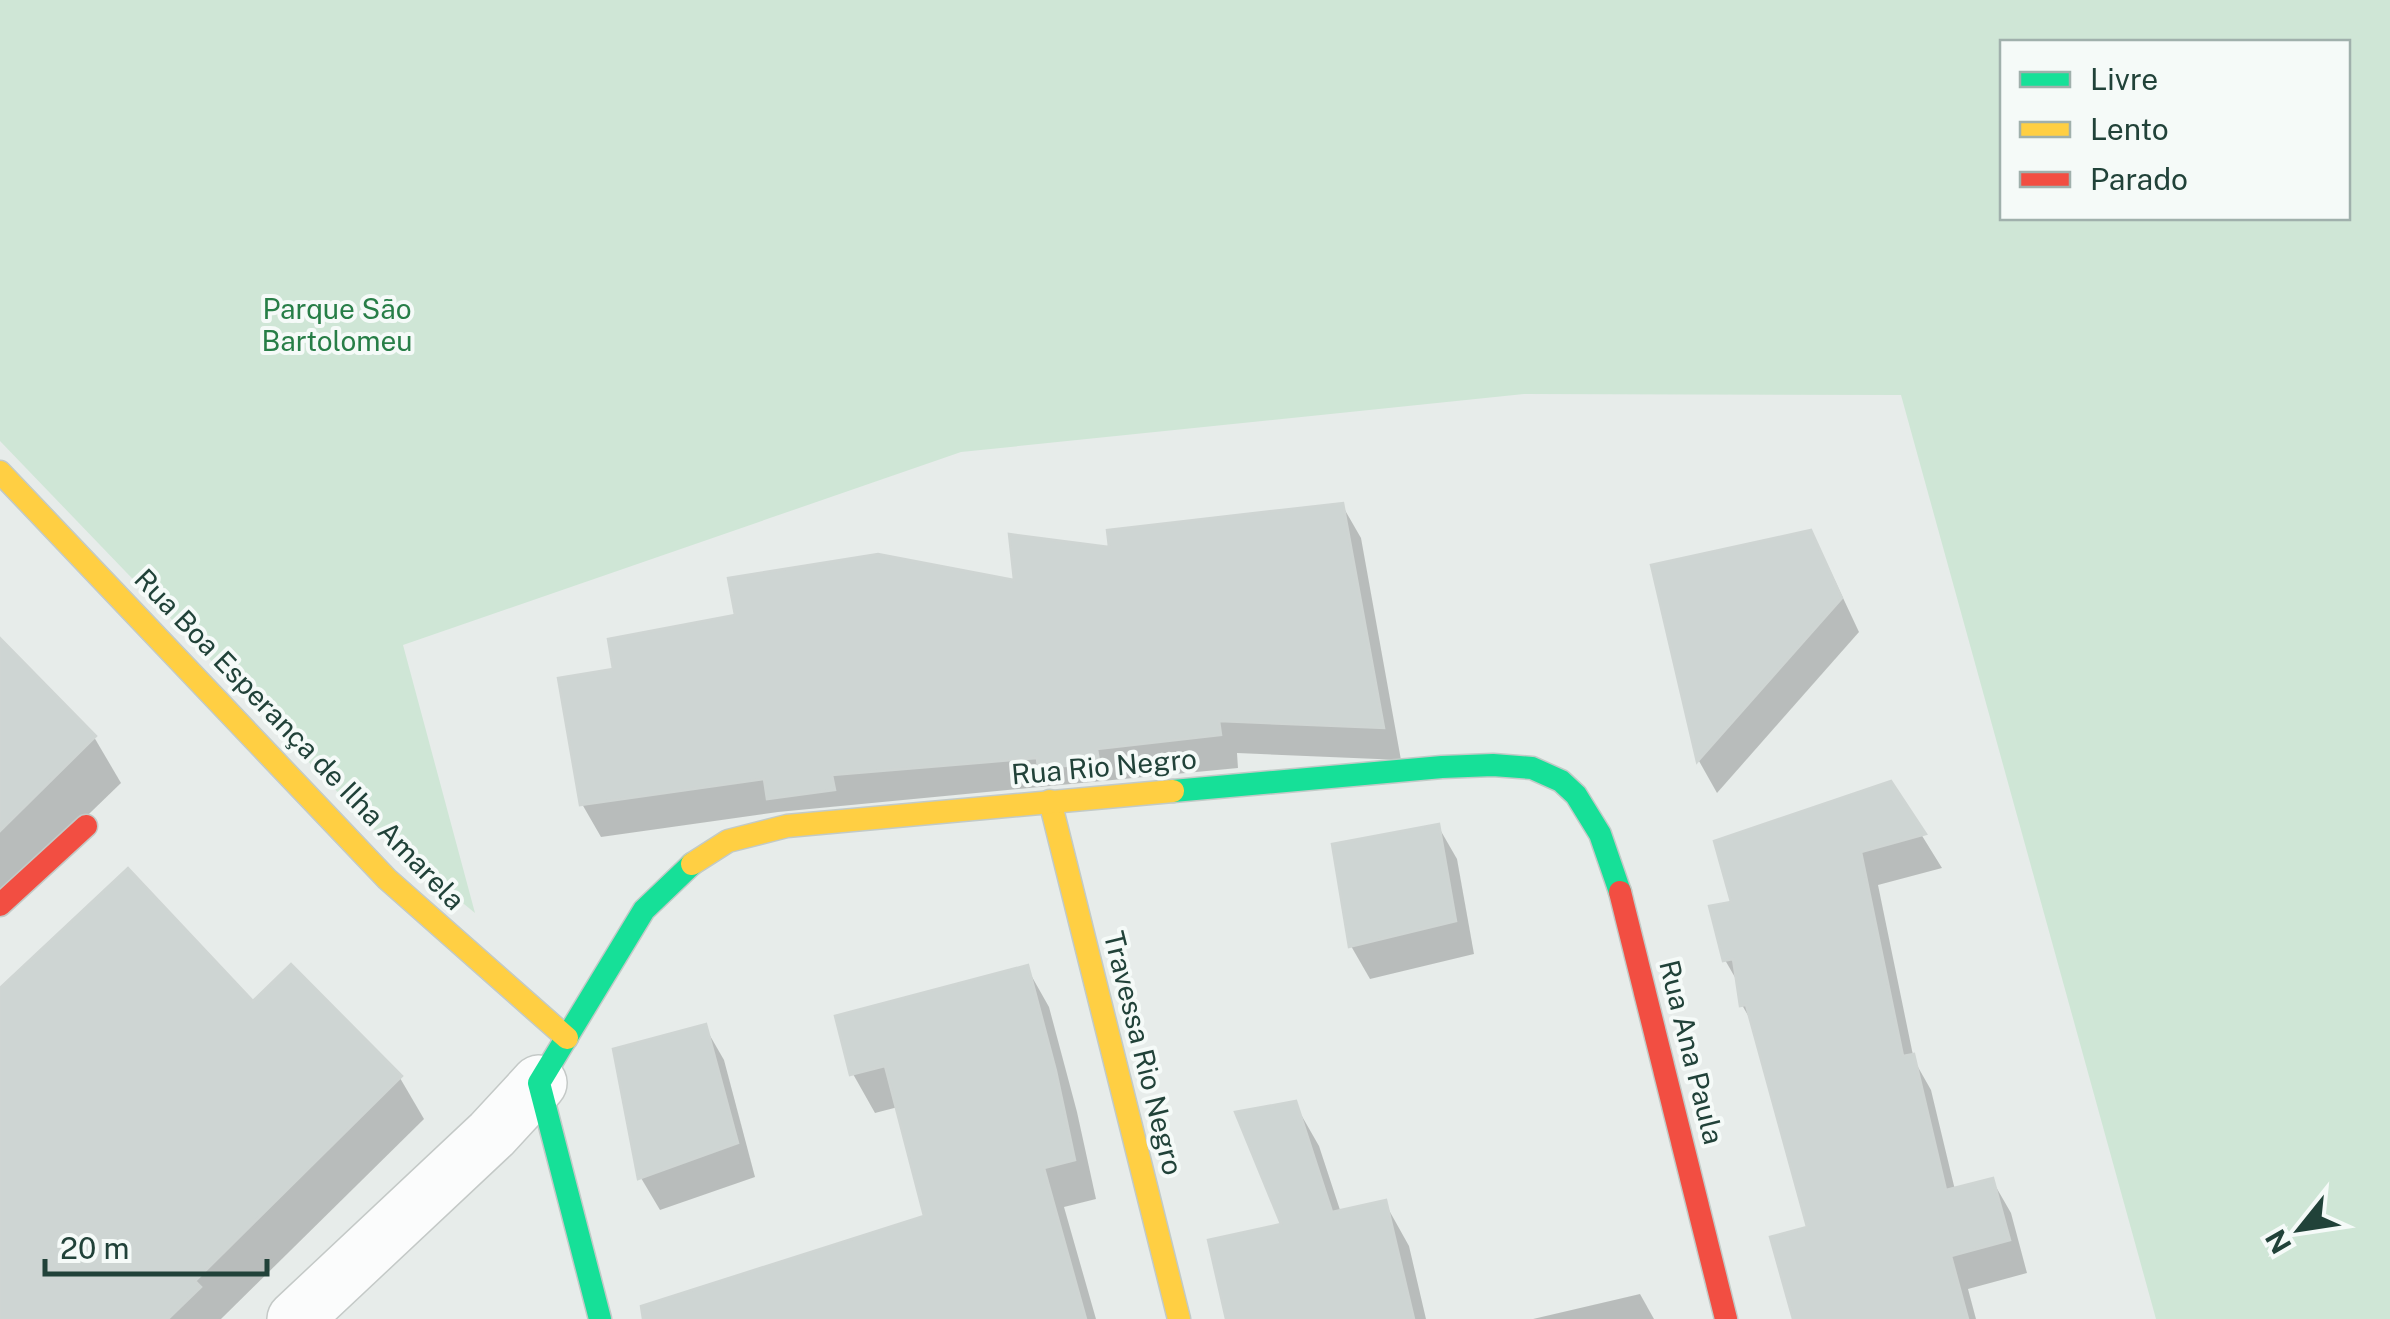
<svg xmlns="http://www.w3.org/2000/svg" width="2390" height="1319" font-family="'Public Sans',sans-serif">
	<style>
		.green { fill: #cfe6d6; fill-rule: evenodd }
		.shadow { fill: #0003 }
		.building { fill: #ced5d3; stroke: #cfd5d3; stroke-width: 2.5 }
		.lines { fill: none; stroke-linecap: round; stroke-linejoin: round }
		.street-casing { stroke: #c4c9c7; stroke-width: 58 }
		.fast-casing { stroke: #c2cac7; stroke-width: 25 }
		.slow-casing { stroke: #c2cac7; stroke-width: 25 }
		.jam-casing { stroke: #c2cac7; stroke-width: 25 }
		.street { stroke: #fbfcfc; stroke-width: 55 }
		.fast { stroke: #16e098; stroke-width: 22 }
		.slow { stroke: #ffcf43; stroke-width: 22 }
		.jam { stroke: #f24e42; stroke-width: 22 }
		.labels { text-anchor: middle; dominant-baseline: central; stroke-width: 8; stroke-linejoin: round; paint-order: stroke }
		.park-label { font-size: 28px; fill: #277e47; stroke: #f5faf8 }
		.street-label { font-size: 28px; fill: #214239; stroke: #f5faf8 }
	</style>
	<rect width="100%" height="100%" fill="#e7ecea"/>
	<path class="green" d="M 0,0 L 2390,0 L 2390,1319 L 2156,1319 L 1901,395 L 1524,394 L 961,452 L 403,645 L 475,913 L 376,832 L 0,441 ZM 2002,42 L 2348,42 L 2348,218 L 2002,218 Z"/>
	<g class="shadow">
		<path d="M 1342,505 L 1361,538 L 1401,760 L 1237,753 L 1238,768 L 778,812 L 601,837 L 582,804 L 616,671 L 1017,583 L 1112,550 Z"/>
		<path d="M 1809,533 L 1828,566 L 1859,632 L 1717,793 L 1699,761 L 1654,567 Z"/>
		<path d="M 0,641 L 94,737 L 121,783 L 0,900 Z"/>
		<path d="M 1890,784 L 1942,868 L 1878,885 L 1914,1060 L 1931,1090 L 1955,1190 L 1992,1180 L 2011,1213 L 2027,1273 L 1968,1289 L 1976,1319 L 1802,1319 L 1810,1229 L 1753,1024 L 1742,1005 L 1740,986 L 1725,960 L 1734,903 Z"/>
		<path d="M 1438,826 L 1457,859 L 1474,954 L 1370,979 L 1351,946 Z"/>
		<path d="M 1027,968 L 1049,1007 L 1077,1112 L 1096,1199 L 1064,1207 L 1096,1319 L 655,1319 L 927,1217 L 898,1107 L 875,1113 L 853,1074 Z"/>
		<path d="M 0,992 L 253,1005 L 400,1078 L 424,1119 L 221,1319 L 0,1319 Z"/>
		<path d="M 705,1027 L 724,1060 L 755,1177 L 660,1210 L 641,1178 Z"/>
		<path d="M 1295,1104 L 1319,1146 L 1341,1213 L 1385,1203 L 1409,1246 L 1426,1319 L 1229,1319 L 1284,1226 Z"/>
		<path d="M 1640,1294 L 1654,1319 L 1533,1319 Z"/>
	</g>
	<g class="building">
		<path d="M 1343,503 L 1384,728 L 1219,721 L 1221,735 L 1097,749 L 1099,762 L 1038,769 L 1037,758 L 832,775 L 835,790 L 767,799 L 764,779 L 580,805 L 558,678 L 613,669 L 608,639 L 735,615 L 728,578 L 878,554 L 1014,580 L 1009,534 L 1109,547 L 1107,530 Z"/>
		<path d="M 1811,530 L 1842,598 L 1697,762 L 1651,565 Z"/>
		<path d="M 0,638 L 96,736 L 0,831 Z"/>
		<path d="M 1891,781 L 1926,834 L 1861,852 L 1903,1056 L 1914,1054 L 1946,1190 L 1993,1178 L 2010,1240 L 1951,1256 L 1968,1319 L 1793,1319 L 1770,1237 L 1807,1227 L 1746,1005 L 1740,1006 L 1733,959 L 1723,961 L 1709,906 L 1731,902 L 1714,841 Z"/>
		<path d="M 1439,824 L 1456,921 L 1349,947 L 1332,844 Z"/>
		<path d="M 128,868 L 253,1001 L 291,964 L 402,1076 L 195,1281 L 201,1287 L 168,1319 L 0,1319 L 0,988 Z"/>
		<path d="M 1028,965 L 1056,1071 L 1075,1160 L 1044,1168 L 1086,1319 L 643,1319 L 641,1306 L 924,1216 L 885,1066 L 850,1075 L 835,1016 Z"/>
		<path d="M 706,1024 L 738,1143 L 638,1179 L 613,1049 Z"/>
		<path d="M 1296,1101 L 1332,1212 L 1386,1200 L 1414,1319 L 1226,1319 L 1208,1240 L 1281,1224 L 1235,1112 Z"/>
	</g>
	<g class="lines">
		<defs>
			<path id="street" d="M 295,1319 L 492,1134 L 539,1083"/>
			<g id="fast">
				<path d="M 1173,791 L 1442,767 L 1493,765 L 1532,768 L 1561,781 L 1576,795 L 1600,834 L 1620,892"/>
				<path d="M 600,1319 L 539,1083 L 644,910 L 692,864"/>
			</g>
			<g id="slow">
				<path d="M 0,472 L 387,879 L 567,1038"/>
				<path d="M 1050,801 L 1179,1319"/>
				<path d="M 692,864 L 728,841 L 787,826 L 1173,791"/>
			</g>
			<g id="jam">
				<path d="M 1620,892 L 1726,1319"/>
				<path d="M 0,905 L 86,826"/>
			</g>
		</defs>
		<use href="#street" class="street-casing"/>
		<use href="#fast" class="fast-casing"/>
		<use href="#slow" class="slow-casing"/>
		<use href="#jam" class="jam-casing"/>
		<use href="#street" class="street"/>
		<use href="#fast" class="fast"/>
		<use href="#slow" class="slow"/>
		<use href="#jam" class="jam"/>
	</g>
	<g class="labels">
		<g class="park-label">
			<text x="337" y="308">Parque São<tspan x="337" dy="32">Bartolomeu</tspan></text>
		</g>
		<g class="street-label">
			<text transform="translate(300 739) rotate(46)">Rua Boa Esperança de Ilha Amarela</text>
			<text transform="translate(1104 766) rotate(-5)">Rua Rio Negro</text>
			<text transform="translate(1692 1052) rotate(76)">Rua Ana Paula</text>
			<text transform="translate(1144 1053) rotate(76)">Travessa Rio Negro</text>
		</g>
	</g>
	<rect x="2000" y="40" width="350" height="180" fill="#f5faf8" stroke="#a0b0ac" stroke-width="2.5"/>
	<rect x="2020" y="72" width="50" height="15" fill="#16e098" stroke="#a0b0ac" stroke-width="2.5"/>
	<text x="2090" y="90" font-size="30" fill="#214239">Livre</text>
	<rect x="2020" y="122" width="50" height="15" fill="#ffcf43" stroke="#a0b0ac" stroke-width="2.5"/>
	<text x="2090" y="140" font-size="30" fill="#214239">Lento</text>
	<rect x="2020" y="172" width="50" height="15" fill="#f24e42" stroke="#a0b0ac" stroke-width="2.5"/>
	<text x="2090" y="190" font-size="30" fill="#214239">Parado</text>
	<g transform="translate(2300 1229) rotate(240)" stroke="#f5faf8" stroke-width="8" paint-order="stroke">
	<path d="M0-8L18 38L0 25L-18 38Z" fill="#214239"/>
	<text y="-15" font-size="28" font-weight="bold" text-anchor="middle" fill="#214239">N</text>
	</g>
	<path d="M45 1259v15h222v-15" fill="none" stroke="#214239" stroke-width="5"/>
	<text x="60" y="1259" font-size="30" fill="#214239" stroke="#f5faf8" stroke-width="8" paint-order="stroke">20 m</text>
</svg>
